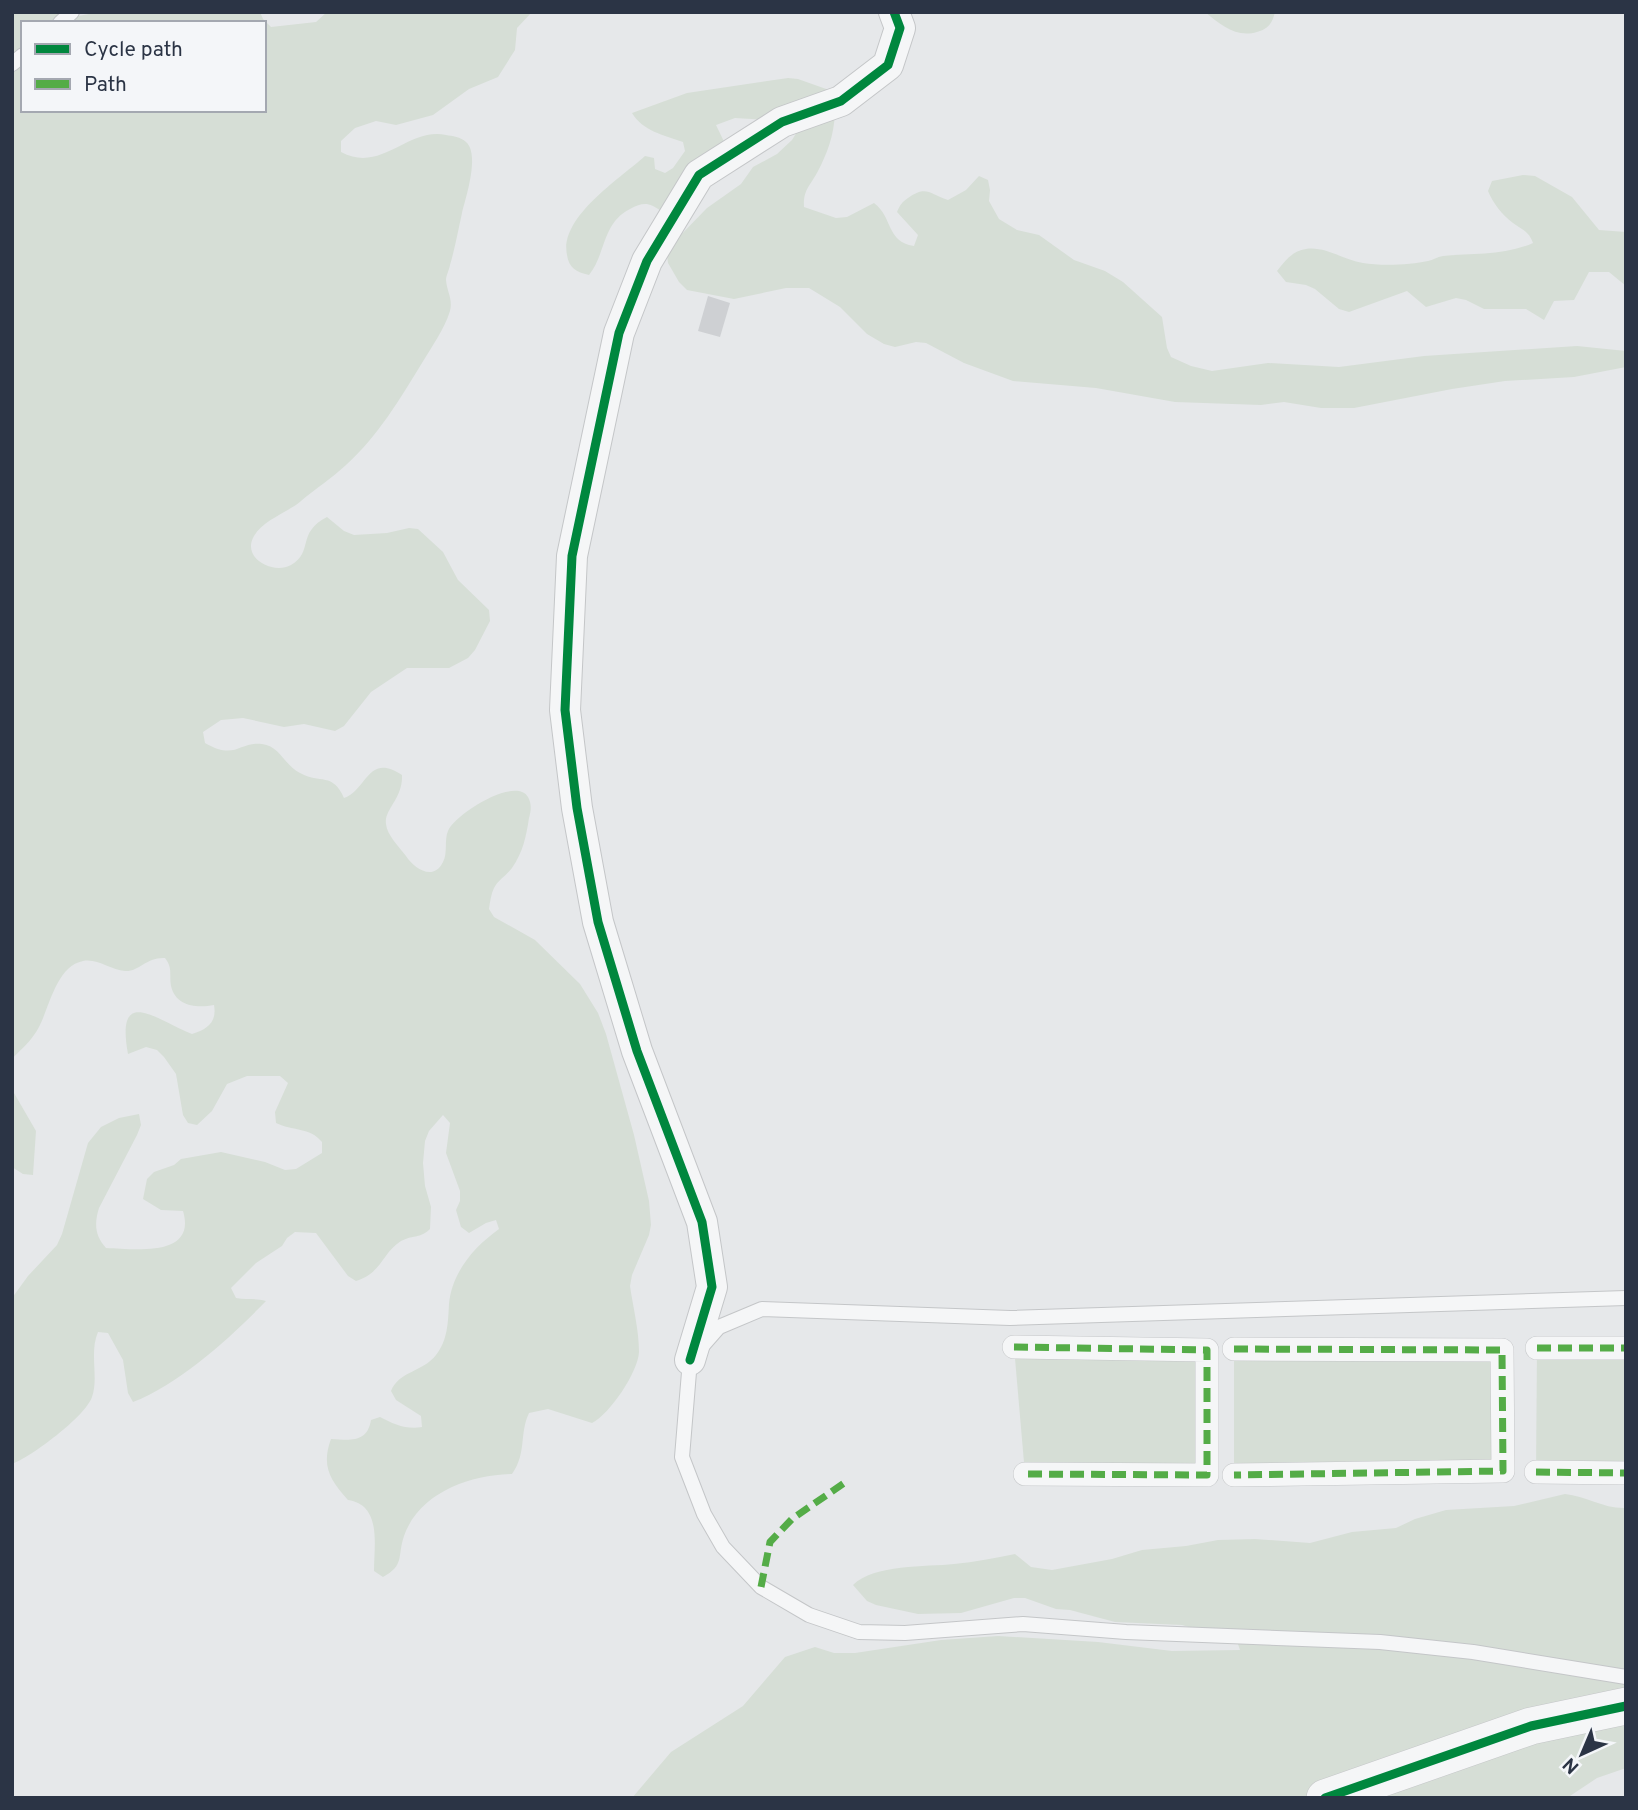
<svg xmlns="http://www.w3.org/2000/svg" width="1638" height="1810" font-family="Overpass,sans-serif">
	<style>
		.green { fill: #d6ded6; fill-rule: evenodd }
		.building { fill: #ced0d3 }
		.lines { fill: none; stroke-linecap: round; stroke-linejoin: round }
		.service-casing { stroke: #c4c6c8; stroke-width: 16 }
		.pedestrian-casing { stroke: #c4c6c8; stroke-width: 24 }
		.minor-casing { stroke: #c4c6c8; stroke-width: 32 }
		.tertiary-casing { stroke: #c4c6c8; stroke-width: 38 }
		.service { stroke: #f5f6f7; stroke-width: 14 }
		.pedestrian { stroke: #f5f6f7; stroke-width: 23 }
		.minor { stroke: #f5f6f7; stroke-width: 30 }
		.tertiary { stroke: #f5f6f7; stroke-width: 37 }
		.quiet { stroke: #54ac47; stroke-width: 7; stroke-dasharray: 14 7; stroke-linecap: butt }
		.cycleway-casing { stroke: #f4f6f9; stroke-width: 13 }
		.cycleway { stroke: #00873e; stroke-width: 9 }
	</style>
	<rect width="100%" height="100%" fill="#e6e8ea"/>
	<g class="green">
		<path d="M 12,12 L 77,12 L 78,16 L 100,12 L 260,12 L 263,19 L 271,27 L 316,22 L 327,12 L 532,12 L 517,28 L 515,50 L 498,77 L 469,89 L 433,115 L 396,125 L 376,121 L 355,128 L 341,141 L 341,152 C 382,174 407,127 446,135 C 452,136 461,137 466,142 C 480,154 466,197 462,213 C 458,231 455,248 450,265 C 449,270 446,276 446,280 C 447,292 453,299 450,311 C 444,330 432,346 422,363 C 400,399 378,436 346,465 C 332,478 315,489 301,501 C 287,513 263,520 254,536 C 241,558 273,575 291,565 C 314,552 296,533 327,517 L 344,531 L 354,535 L 387,533 L 409,528 L 418,529 L 443,552 L 458,580 L 489,610 L 490,621 L 475,650 L 468,658 L 449,668 L 407,668 L 371,692 L 344,726 L 335,731 L 304,724 L 284,727 L 243,718 L 221,720 L 203,732 L 205,743 C 236,761 239,741 262,744 C 280,746 284,765 300,773 C 320,784 333,772 344,798 C 367,790 368,752 402,775 C 403,799 384,809 386,824 C 387,835 399,847 406,856 C 414,868 433,882 443,862 C 448,853 444,840 448,831 C 455,814 515,776 528,797 C 532,804 531,811 529,818 C 526,837 523,852 512,868 C 507,875 498,880 494,888 C 491,894 490,902 489,909 L 494,917 L 535,940 L 580,984 L 598,1013 L 606,1034 L 634,1135 L 649,1201 L 651,1225 L 649,1235 L 632,1275 L 630,1286 C 633,1307 639,1330 639,1352 C 638,1372 610,1414 592,1423 L 548,1409 L 529,1413 C 519,1434 527,1453 512,1474 C 469,1475 419,1493 404,1536 C 397,1557 405,1565 383,1577 L 374,1571 C 374,1545 382,1505 348,1500 C 330,1480 321,1466 331,1439 C 351,1440 367,1443 371,1420 L 380,1417 C 393,1424 407,1430 422,1427 L 421,1416 L 396,1400 L 391,1391 C 399,1371 423,1372 436,1355 C 448,1340 448,1322 449,1304 C 452,1272 474,1247 499,1229 L 496,1220 L 486,1223 L 469,1233 L 461,1227 L 456,1210 L 460,1201 L 460,1191 L 446,1153 L 450,1123 L 443,1115 L 429,1131 L 425,1141 L 423,1163 L 425,1186 L 431,1207 L 430,1229 C 422,1238 412,1235 401,1241 C 382,1253 382,1273 356,1281 L 348,1276 L 316,1233 L 295,1232 L 287,1238 L 282,1246 L 256,1263 L 231,1288 L 236,1298 C 247,1300 256,1298 266,1301 C 231,1337 181,1383 133,1402 L 128,1393 L 123,1360 L 108,1333 L 98,1332 C 89,1353 99,1377 92,1397 C 85,1417 31,1457 12,1464 L 12,1298 L 28,1276 L 57,1245 L 62,1234 L 88,1143 L 101,1127 L 119,1118 L 139,1114 L 141,1125 L 137,1135 L 99,1208 C 94,1224 95,1236 106,1248 C 134,1249 197,1258 183,1211 L 161,1210 L 143,1199 L 147,1179 L 154,1172 L 174,1165 L 181,1159 L 221,1152 L 265,1162 L 285,1170 L 296,1169 L 322,1153 L 322,1142 C 310,1127 292,1131 276,1123 L 275,1112 L 288,1083 L 280,1076 L 247,1076 L 227,1084 L 212,1111 L 197,1125 L 188,1123 L 183,1115 L 176,1074 L 164,1057 L 157,1050 L 146,1047 L 128,1054 C 115,983 158,1021 192,1034 C 208,1029 217,1022 214,1005 C 197,1008 176,1007 171,986 C 169,974 173,968 165,958 C 146,957 139,972 125,971 C 111,970 97,958 83,961 C 53,967 49,1016 34,1035 C 28,1044 19,1051 12,1059 ZM 23,23 L 264,23 L 264,110 L 23,110 Z"/>
		<path d="M 1205,12 L 1275,12 C 1272,24 1268,29 1257,32 C 1236,38 1221,25 1205,12 Z"/>
		<path d="M 788,78 L 798,79 L 829,90 C 842,113 830,149 818,171 C 811,185 803,189 804,207 L 836,218 L 847,217 L 874,203 C 893,217 886,242 914,246 L 918,235 L 897,212 C 900,205 902,202 908,198 C 927,185 929,194 948,200 L 966,190 L 979,176 L 988,180 L 990,190 L 989,201 L 999,219 L 1017,230 L 1039,235 L 1074,260 L 1105,271 L 1123,282 L 1162,317 L 1167,348 L 1171,357 L 1191,366 L 1212,371 L 1268,363 L 1339,367 L 1424,356 L 1577,346 L 1626,351 L 1626,367 L 1574,377 L 1505,381 L 1452,389 L 1354,408 L 1321,408 L 1284,402 L 1261,405 L 1175,402 L 1096,388 L 1013,381 L 964,363 L 926,343 L 916,342 L 895,347 L 884,344 L 867,334 L 840,307 L 809,288 L 786,288 L 734,299 L 687,290 L 679,282 L 668,263 L 667,255 L 672,244 L 707,208 L 741,184 L 753,167 L 777,154 L 792,140 L 803,122 L 735,118 L 716,125 L 730,154 L 661,211 C 649,202 643,202 630,209 C 602,223 606,254 589,275 C 576,272 569,268 567,255 C 559,217 621,178 645,156 L 654,158 L 655,169 L 665,173 L 673,168 L 685,151 L 683,142 C 663,135 643,131 632,113 L 687,93 Z"/>
		<path d="M 1523,175 L 1535,176 L 1572,197 L 1599,230 L 1626,232 L 1626,286 L 1609,272 L 1589,272 L 1574,300 L 1554,301 L 1544,320 L 1526,309 L 1484,309 L 1466,300 L 1456,298 L 1426,307 L 1407,291 L 1349,312 L 1339,309 L 1315,289 L 1306,285 L 1286,282 L 1277,271 C 1285,261 1292,251 1306,249 C 1325,246 1344,260 1363,263 C 1380,266 1411,265 1428,261 C 1433,260 1437,257 1443,256 C 1473,253 1504,256 1533,243 C 1529,231 1522,230 1513,223 C 1502,215 1493,203 1488,191 L 1492,181 Z"/>
		<path d="M 12,1081 L 14,1093 L 36,1131 L 33,1175 L 23,1174 L 12,1167 Z"/>
		<path d="M 1014,1347 L 1207,1350 L 1207,1475 L 1025,1474 Z"/>
		<path d="M 1537,1348 L 1626,1349 L 1626,1473 L 1536,1472 Z"/>
		<path d="M 1234,1349 L 1502,1350 L 1503,1471 L 1234,1475 Z"/>
		<path d="M 1565,1494 C 1586,1496 1604,1509 1626,1508 L 1626,1768 L 1597,1778 L 1567,1798 L 632,1798 L 671,1752 L 743,1706 L 785,1657 L 815,1647 L 834,1653 L 855,1653 L 941,1640 L 998,1636 L 1098,1642 L 1172,1651 L 1240,1650 L 1237,1641 L 1182,1625 L 1115,1622 L 1070,1610 L 1056,1609 L 1025,1598 L 1014,1598 L 961,1613 L 918,1614 L 876,1605 L 867,1601 L 853,1585 C 874,1564 926,1567 954,1564 C 975,1562 995,1558 1015,1554 L 1031,1567 L 1052,1570 L 1112,1559 L 1142,1550 L 1186,1546 L 1218,1540 L 1255,1539 L 1310,1543 L 1352,1532 L 1396,1528 L 1415,1519 L 1446,1510 L 1514,1506 Z"/>
	</g>
	<path class="building" d="M 708,296 L 730,303 L 720,337 L 698,331 Z"/>
	<g class="lines">
		<defs>
			<g id="service">
				<path d="M 60,23 L 72,12"/>
				<path d="M 12,64 L 23,55"/>
				<path d="M 1626,1298 L 1010,1318 L 762,1309 L 719,1327 L 690,1360 L 682,1457 L 704,1514 L 723,1547 L 761,1587 L 809,1615 L 859,1632 L 905,1633 L 1023,1624 L 1126,1632 L 1380,1642 L 1473,1652 L 1626,1677"/>
			</g>
			<g id="pedestrian">
				<path d="M 1014,1347 L 1207,1350 L 1207,1475 L 1025,1474"/>
				<path d="M 1537,1348 L 1626,1348"/>
				<path d="M 1234,1349 L 1502,1350 L 1503,1471 L 1234,1475"/>
				<path d="M 1536,1472 L 1626,1473"/>
			</g>
			<path id="minor" d="M 690,1360 L 712,1287 L 702,1222 L 637,1051 L 598,922 L 577,808 L 565,710 L 572,556 L 619,333 L 647,261 L 699,175 L 782,122 L 841,101 L 888,65 L 900,28 L 894,12"/>
			<path id="tertiary" d="M 1325,1798 L 1531,1726 L 1626,1706"/>
		</defs>
		<use href="#service" class="service-casing"/>
		<use href="#pedestrian" class="pedestrian-casing"/>
		<use href="#minor" class="minor-casing"/>
		<use href="#tertiary" class="tertiary-casing"/>
		<use href="#service" class="service"/>
		<use href="#pedestrian" class="pedestrian"/>
		<use href="#minor" class="minor"/>
		<use href="#tertiary" class="tertiary"/>
		<g class="quiet">
			<path d="M 1014,1347 L 1207,1350 L 1207,1475 L 1025,1474"/>
			<path d="M 1537,1348 L 1626,1348"/>
			<path d="M 1234,1349 L 1502,1350 L 1503,1471 L 1234,1475"/>
			<path d="M 1536,1472 L 1626,1473"/>
			<path d="M 761,1587 L 770,1542 L 792,1519 L 847,1481"/>
		</g>
		<defs>
			<g id="cycleway">
				<path d="M 690,1360 L 712,1287 L 702,1222 L 637,1051 L 598,922 L 577,808 L 565,710 L 572,556 L 619,333 L 647,261 L 699,175 L 782,122 L 841,101 L 888,65 L 900,28 L 894,12"/>
				<path d="M 1325,1798 L 1531,1726 L 1626,1706"/>
			</g>
		</defs>
		<use href="#cycleway" class="cycleway-casing"/>
		<use href="#cycleway" class="cycleway"/>
	</g>
	<rect width="1638" height="1810" fill="none" stroke="#2b3445" stroke-width="28"/>
	<rect x="21" y="21" width="245" height="91" fill="#f4f6f9" stroke="#a4a8b1" stroke-width="2"/>
	<rect x="35" y="44" width="35" height="10" fill="#00873e" stroke="#a4a8b1" stroke-width="2"/>
	<text x="84" y="56" font-size="21" fill="#2b3445">Cycle path</text>
	<rect x="35" y="79" width="35" height="10" fill="#54ac47" stroke="#a4a8b1" stroke-width="2"/>
	<text x="84" y="91" font-size="21" fill="#2b3445">Path</text>
	<g transform="translate(1582 1754) rotate(224)" stroke="#f4f6f9" stroke-width="5" paint-order="stroke">
	<path d="M0-5L12 26L0 18L-12 26Z" fill="#2b3445"/>
	<text y="-10" font-size="19" font-weight="bold" text-anchor="middle" fill="#2b3445">N</text>
	</g>
</svg>
